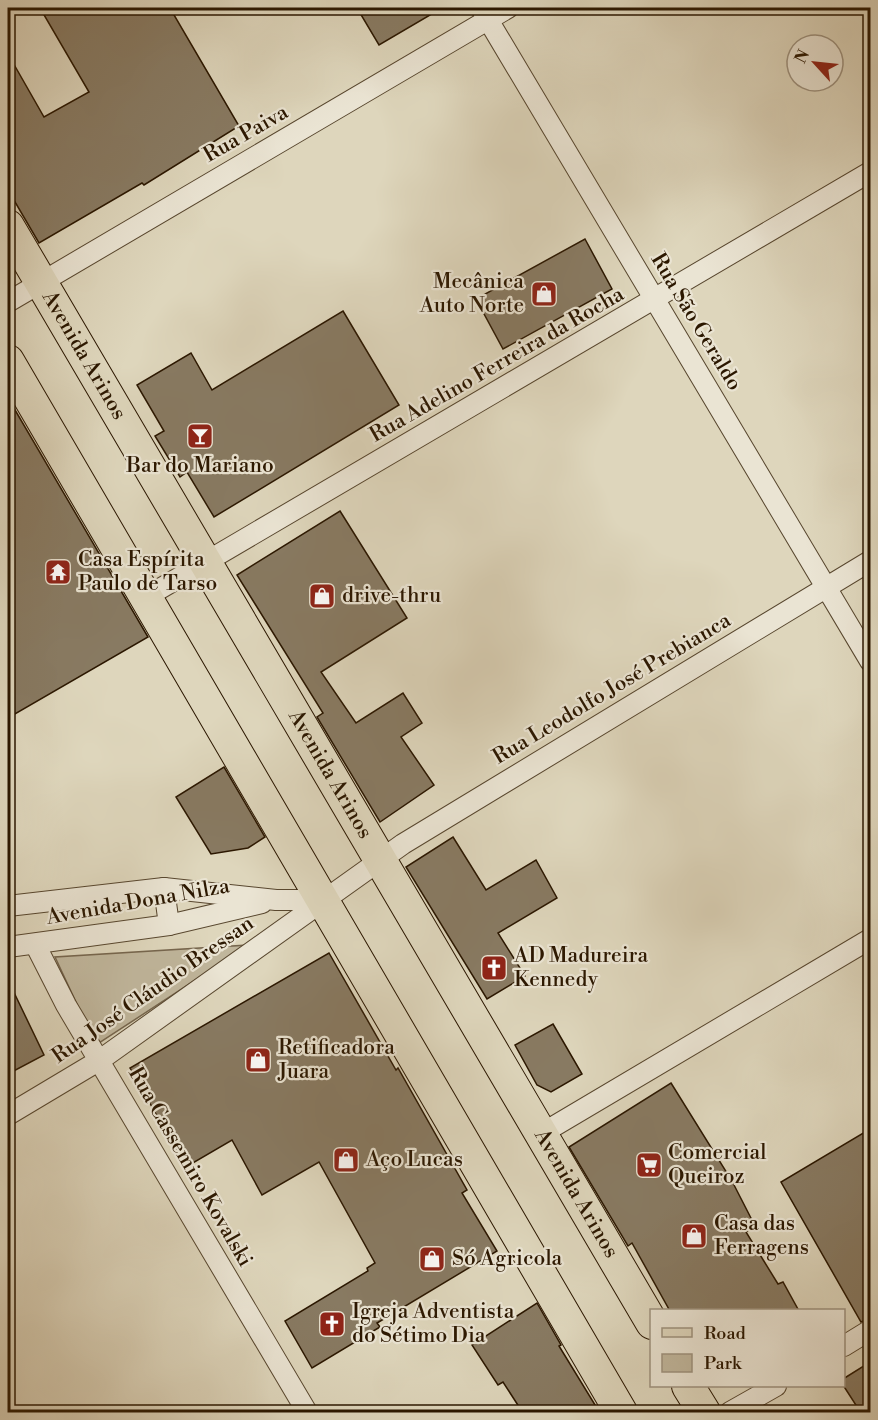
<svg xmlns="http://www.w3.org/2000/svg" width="878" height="1420" font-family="'Libre Bodoni',serif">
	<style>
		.green { fill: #c0b69c; stroke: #76664e; stroke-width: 1.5 }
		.building { fill: #887a62; stroke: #2b1700; stroke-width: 1.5 }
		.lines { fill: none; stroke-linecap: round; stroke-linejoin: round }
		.minor-casing { stroke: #58472f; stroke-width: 22 }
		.primary-casing { stroke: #2b1700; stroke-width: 34 }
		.minor { stroke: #eae4d3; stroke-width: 20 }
		.primary { stroke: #ded6bc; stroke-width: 32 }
		.labels { text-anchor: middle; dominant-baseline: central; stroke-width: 4.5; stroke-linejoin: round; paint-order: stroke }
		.street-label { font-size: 21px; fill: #2b1700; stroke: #eae4d3 }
		.poi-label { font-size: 21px; fill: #2b1700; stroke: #eae4d3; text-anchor: start }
	</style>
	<rect width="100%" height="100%" fill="#ded6bc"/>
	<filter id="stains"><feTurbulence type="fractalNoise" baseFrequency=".00333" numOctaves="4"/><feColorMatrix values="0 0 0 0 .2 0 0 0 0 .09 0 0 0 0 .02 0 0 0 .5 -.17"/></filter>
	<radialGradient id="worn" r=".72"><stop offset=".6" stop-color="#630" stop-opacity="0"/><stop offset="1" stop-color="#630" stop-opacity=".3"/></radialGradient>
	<path class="green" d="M 249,945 L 96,1045 L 55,957 Z"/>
	<g class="building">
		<path d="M 40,8 L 170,8 L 239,126 L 144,185 L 142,183 L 39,243 L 8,190 L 8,54 L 44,117 L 89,92 Z"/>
		<path d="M 357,8 L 442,8 L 379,45 Z"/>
		<path d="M 585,239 L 612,289 L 503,349 L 476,299 Z"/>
		<path d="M 343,311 L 399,405 L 214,517 L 187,472 L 180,477 L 155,436 L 164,431 L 137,385 L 191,353 L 212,390 Z"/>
		<path d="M 8,398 L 148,637 L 8,718 Z"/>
		<path d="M 340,511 L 407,618 L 321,672 L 356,723 L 403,693 L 422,723 L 401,737 L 434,785 L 380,822 L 317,717 L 323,713 L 237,575 Z"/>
		<path d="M 224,767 L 265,837 L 248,848 L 211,854 L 176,797 Z"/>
		<path d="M 453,837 L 486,890 L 536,860 L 557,898 L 498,933 L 525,976 L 487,999 L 406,867 Z"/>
		<path d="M 329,953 L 396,1070 L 398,1068 L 467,1190 L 462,1193 L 497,1251 L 377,1323 L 380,1327 L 312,1368 L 285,1321 L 368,1271 L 367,1268 L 375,1263 L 319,1162 L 262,1195 L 232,1140 L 186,1167 L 130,1068 Z"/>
		<path d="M 8,980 L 44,1055 L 8,1074 Z"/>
		<path d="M 553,1024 L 582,1074 L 551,1092 L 537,1085 L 515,1045 Z"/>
		<path d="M 671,1083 L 732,1181 L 755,1226 L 746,1232 L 778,1284 L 783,1282 L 799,1311 L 670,1311 L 632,1243 L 628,1246 L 569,1147 Z"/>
		<path d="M 870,1129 L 870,1318 L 861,1322 L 781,1182 Z"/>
		<path d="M 537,1303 L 561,1345 L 559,1346 L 600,1413 L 523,1413 L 503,1382 L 498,1385 L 472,1345 Z"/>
		<path d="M 870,1362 L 870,1413 L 861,1413 L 843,1385 L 843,1379 Z"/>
	</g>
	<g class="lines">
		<defs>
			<g id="minor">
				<path d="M 481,8 L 870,661"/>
				<path d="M 8,302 L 508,8"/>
				<path d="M 146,597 L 870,172"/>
				<path d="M 164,888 L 169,925"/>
				<path d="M 8,906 L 164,888 L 276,900 L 321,900"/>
				<path d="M 35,944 L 66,1005 L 307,1412"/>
				<path d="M 8,947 L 169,925 L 262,903"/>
				<path d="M 8,1115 L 100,1060 L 403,844 L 870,561"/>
				<path d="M 541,1134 L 870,939"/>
				<path d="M 844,1346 L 870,1330"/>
				<path d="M 730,1412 L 776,1386"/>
			</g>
			<g id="primary">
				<path id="s1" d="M 8,226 L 652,1323"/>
				<path d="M 8,361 L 621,1412"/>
				<path d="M 688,1386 L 704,1412"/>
			</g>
		</defs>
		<use href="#minor" class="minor-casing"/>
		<use href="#primary" class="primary-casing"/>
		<use href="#minor" class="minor"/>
		<use href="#primary" class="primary"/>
	</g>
	<defs>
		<symbol id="shop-square" viewBox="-11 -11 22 22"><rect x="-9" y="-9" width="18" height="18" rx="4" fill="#8f2418" stroke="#eae4d3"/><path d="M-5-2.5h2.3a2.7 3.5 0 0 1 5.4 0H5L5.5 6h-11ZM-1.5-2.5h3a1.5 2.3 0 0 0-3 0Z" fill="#fff"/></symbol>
		<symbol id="bar-square" viewBox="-11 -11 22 22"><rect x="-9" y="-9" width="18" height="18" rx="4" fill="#8f2418" stroke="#eae4d3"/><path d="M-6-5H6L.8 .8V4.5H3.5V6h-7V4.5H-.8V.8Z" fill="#fff"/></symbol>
		<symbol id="temple-square" viewBox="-11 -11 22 22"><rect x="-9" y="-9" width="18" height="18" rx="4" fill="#8f2418" stroke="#eae4d3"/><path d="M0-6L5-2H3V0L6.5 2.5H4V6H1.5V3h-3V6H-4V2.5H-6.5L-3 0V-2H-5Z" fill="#fff"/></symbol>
		<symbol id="church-square" viewBox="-11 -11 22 22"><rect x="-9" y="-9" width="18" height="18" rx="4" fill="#8f2418" stroke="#eae4d3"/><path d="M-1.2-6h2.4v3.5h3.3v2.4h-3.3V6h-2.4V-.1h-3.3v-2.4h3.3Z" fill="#fff"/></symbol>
		<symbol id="supermarket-square" viewBox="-11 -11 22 22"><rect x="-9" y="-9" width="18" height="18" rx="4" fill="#8f2418" stroke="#eae4d3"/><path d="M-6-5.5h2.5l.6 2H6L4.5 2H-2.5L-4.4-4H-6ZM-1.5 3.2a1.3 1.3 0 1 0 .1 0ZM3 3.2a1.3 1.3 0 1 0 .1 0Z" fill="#fff"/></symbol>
	</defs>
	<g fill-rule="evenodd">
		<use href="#shop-square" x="529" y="279" width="30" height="30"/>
		<use href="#bar-square" x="185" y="421" width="30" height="30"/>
		<use href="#temple-square" x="43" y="557" width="30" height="30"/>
		<use href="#shop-square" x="307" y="581" width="30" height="30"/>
		<use href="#church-square" x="479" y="953" width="30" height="30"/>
		<use href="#shop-square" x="243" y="1045" width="30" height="30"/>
		<use href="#shop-square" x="331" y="1145" width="30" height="30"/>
		<use href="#supermarket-square" x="634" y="1150" width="30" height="30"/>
		<use href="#shop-square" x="679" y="1221" width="30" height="30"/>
		<use href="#shop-square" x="417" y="1244" width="30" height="30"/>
		<use href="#church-square" x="317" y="1309" width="30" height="30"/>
	</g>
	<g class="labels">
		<g class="street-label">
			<text transform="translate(246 134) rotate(-30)">Rua Paiva</text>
			<text transform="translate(696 322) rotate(59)">Rua São Geraldo</text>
			<text stroke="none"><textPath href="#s1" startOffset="150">Avenida Arinos</textPath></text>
			<text transform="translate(497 365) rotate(-30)">Rua Adelino Ferreira da Rocha</text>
			<text transform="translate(612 689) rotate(-31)">Rua Leodolfo José Prebianca</text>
			<text stroke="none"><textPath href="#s1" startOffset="636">Avenida Arinos</textPath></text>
			<text transform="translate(138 902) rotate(-10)">Avenida Dona Nilza</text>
			<text transform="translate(153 990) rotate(-35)">Rua José Cláudio Bressan</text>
			<text transform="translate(190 1167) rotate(60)">Rua Cassemiro Kovalski</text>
			<text stroke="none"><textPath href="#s1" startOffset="1122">Avenida Arinos</textPath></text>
		</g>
		<g class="poi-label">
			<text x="524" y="282" text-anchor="end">Mecânica<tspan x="524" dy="24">Auto Norte</tspan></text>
			<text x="200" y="466" text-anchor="middle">Bar do Mariano</text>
			<text x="78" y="560">Casa Espírita<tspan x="78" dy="24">Paulo de Tarso</tspan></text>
			<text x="342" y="596">drive-thru</text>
			<text x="514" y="956">AD Madureira<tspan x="514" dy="24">Kennedy</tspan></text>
			<text x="278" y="1048">Retificadora<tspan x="278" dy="24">Juara</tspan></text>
			<text x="668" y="1153">Comercial<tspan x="668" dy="24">Queiroz</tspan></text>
			<text x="366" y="1160">Aço Lucas</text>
			<text x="714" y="1224">Casa das<tspan x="714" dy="24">Ferragens</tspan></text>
			<text x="452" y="1259">Só Agricola</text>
			<text x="352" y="1312">Igreja Adventista<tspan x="352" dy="24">do Sétimo Dia</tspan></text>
		</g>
	</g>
	<rect width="878" height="1420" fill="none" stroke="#ded6bc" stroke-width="30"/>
	<rect x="9" y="9" width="860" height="1402" fill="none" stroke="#2b1700" stroke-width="3"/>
	<rect x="15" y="15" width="848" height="1390" fill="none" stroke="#2b1700" stroke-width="1.5"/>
	<rect x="650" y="1309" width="195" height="78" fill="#eae4d3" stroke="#9e927f" stroke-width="1.5"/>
	<rect x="662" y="1328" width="30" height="9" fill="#ded6bc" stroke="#9e927f" stroke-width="1.5"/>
	<text x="704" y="1339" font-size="18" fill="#2b1700">Road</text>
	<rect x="662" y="1354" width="30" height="18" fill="#c0b69c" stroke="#9e927f" stroke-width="1.5"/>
	<text x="704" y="1369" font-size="18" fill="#2b1700">Park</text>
	<g transform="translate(815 63) rotate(297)"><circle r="28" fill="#eae4d3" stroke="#9e927f" stroke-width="1.5"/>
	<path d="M0-4.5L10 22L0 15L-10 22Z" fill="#8f2418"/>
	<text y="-9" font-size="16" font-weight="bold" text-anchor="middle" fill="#2b1700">N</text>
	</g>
	<rect width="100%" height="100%" filter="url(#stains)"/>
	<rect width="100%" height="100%" fill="url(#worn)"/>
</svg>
